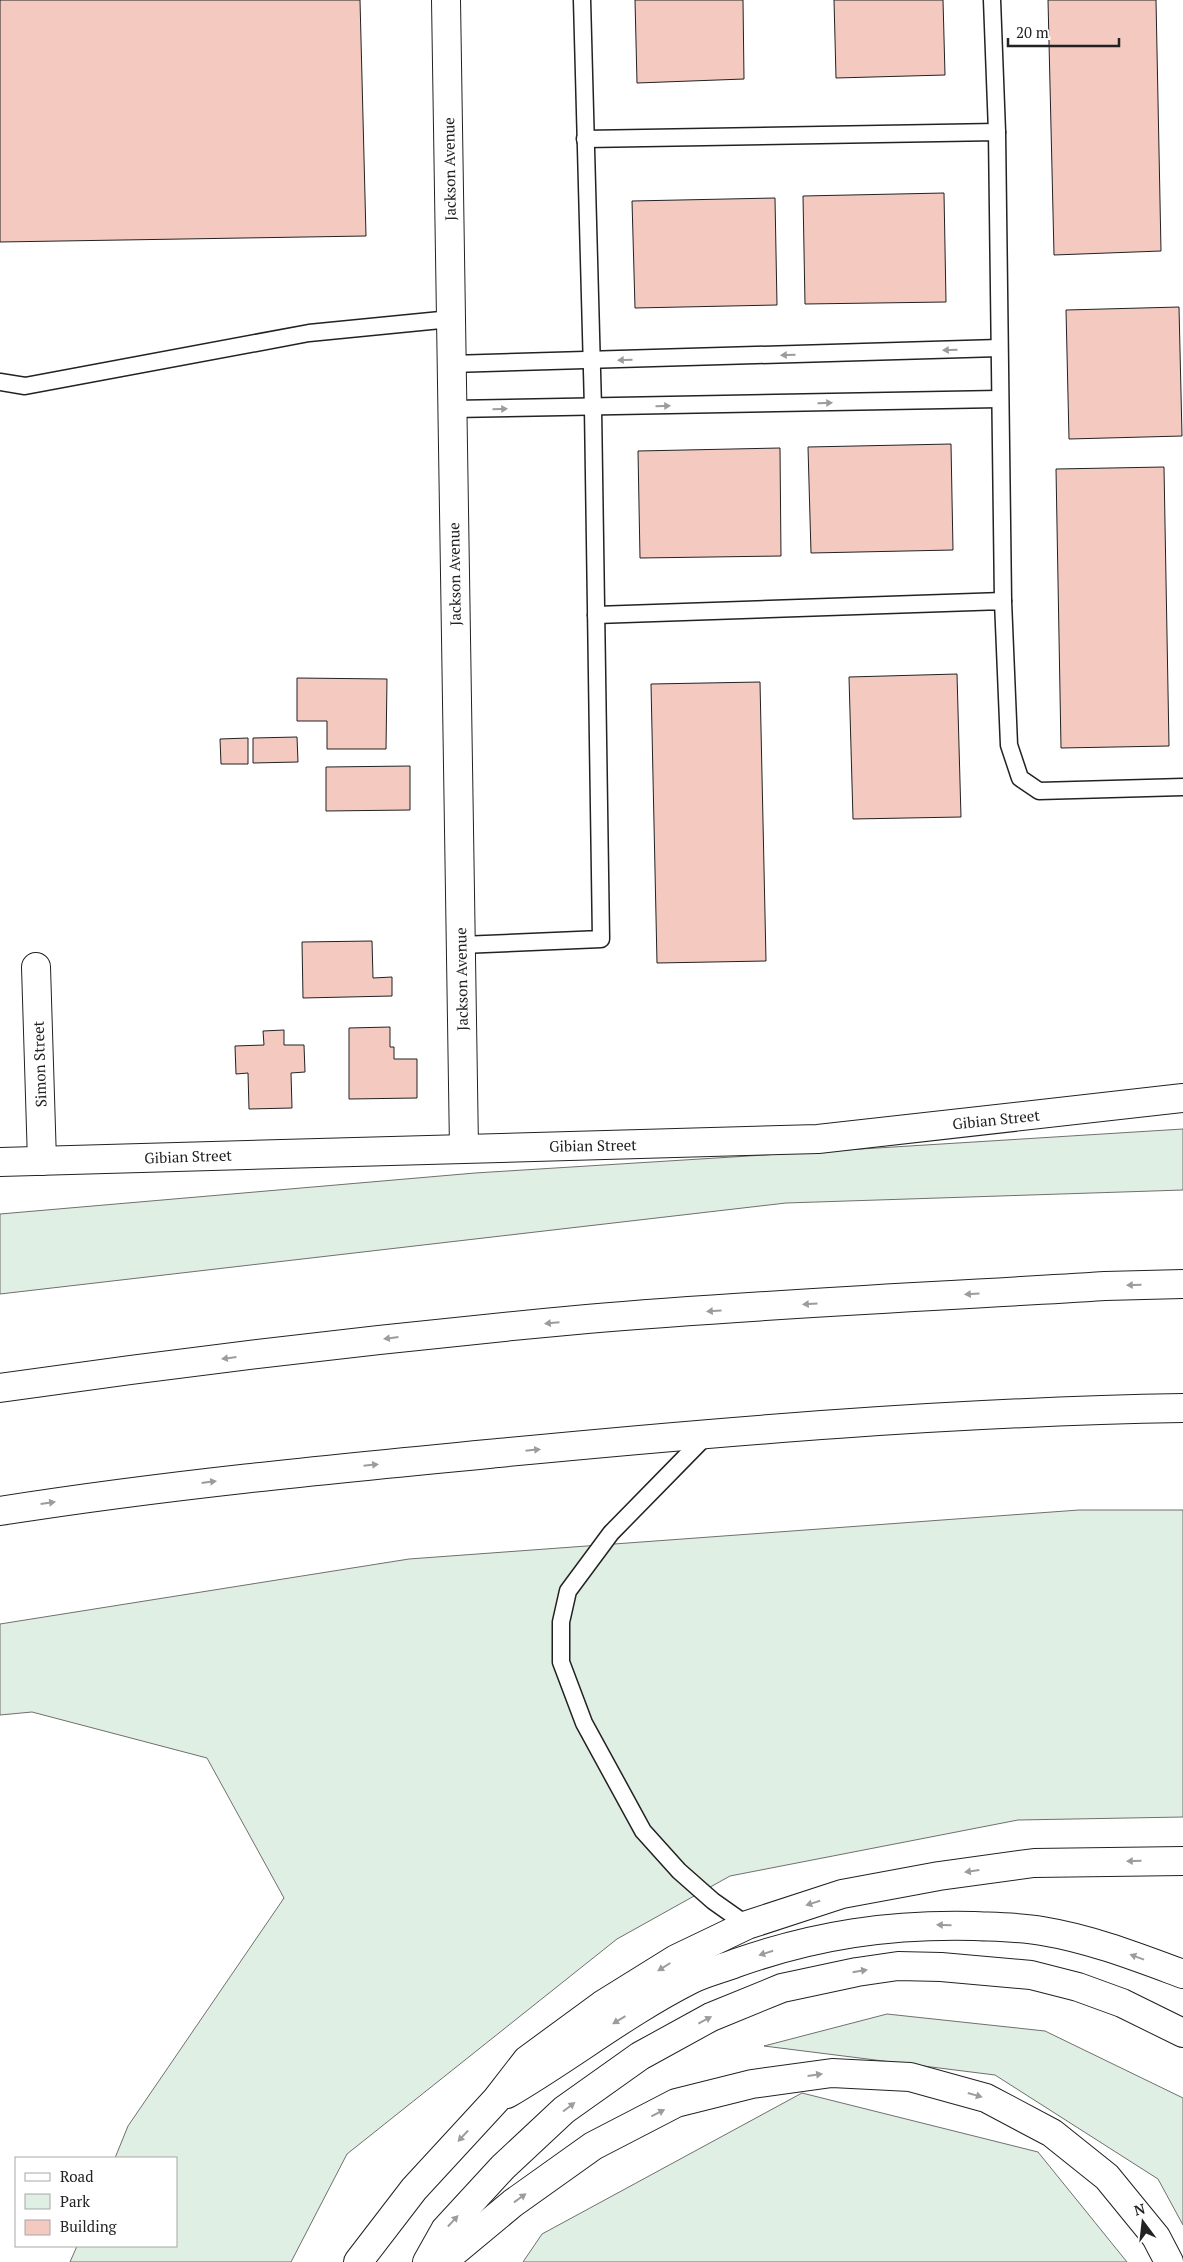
<svg xmlns="http://www.w3.org/2000/svg" width="1183" height="2262" font-family="'PT Serif',serif">
	<style>
		.green { fill: #e0efe3; stroke: #6f6f6f }
		.building { fill: #f3c9c0; stroke: #222 }
		.lines { fill: none; stroke-linecap: round; stroke-linejoin: round }
		.service-casing { stroke: #222; stroke-width: 19 }
		.minor-casing { stroke: #222; stroke-width: 30 }
		.motorway-casing { stroke: #222; stroke-width: 30 }
		.service { stroke: #fff; stroke-width: 16 }
		.minor { stroke: #fff; stroke-width: 28 }
		.motorway { stroke: #fff; stroke-width: 28 }
		.oneway { fill: #9c9c9c }
		.labels { text-anchor: middle; dominant-baseline: central; stroke-width: 4; stroke-linejoin: round; paint-order: stroke }
		.street-label { font-size: 15px; fill: #222; stroke: #fff }
	</style>
	<rect width="100%" height="100%" fill="#fff"/>
	<g class="green">
		<path d="M 1183,1129 L 1183,1190 L 786,1203 L 0,1294 L 0,1214 L 475,1173 Z"/>
		<path d="M 1079,1510 L 1183,1510 L 1183,1817 L 1018,1820 L 730,1876 L 617,1939 L 347,2154 L 291,2262 L 70,2262 L 77,2246 L 176,2246 L 176,2158 L 115,2158 L 128,2126 L 284,1898 L 207,1758 L 32,1712 L 0,1715 L 0,1624 L 409,1559 Z"/>
		<path d="M 887,2014 L 1045,2031 L 1183,2098 L 1183,2225 L 1158,2179 L 995,2075 L 764,2046 Z"/>
		<path d="M 802,2093 L 1038,2152 L 1127,2262 L 523,2262 L 542,2234 Z"/>
	</g>
	<g class="building">
		<path d="M 0,0 L 360,0 L 366,236 L 0,242 Z"/>
		<path d="M 635,0 L 743,0 L 744,79 L 637,83 Z"/>
		<path d="M 834,0 L 943,0 L 945,75 L 836,78 Z"/>
		<path d="M 1048,0 L 1156,0 L 1161,251 L 1054,255 Z"/>
		<path d="M 944,193 L 946,302 L 805,304 L 803,196 Z"/>
		<path d="M 775,198 L 777,305 L 635,308 L 632,201 Z"/>
		<path d="M 1179,307 L 1182,436 L 1069,439 L 1066,310 Z"/>
		<path d="M 951,444 L 953,550 L 811,553 L 808,447 Z"/>
		<path d="M 780,448 L 781,556 L 640,558 L 638,451 Z"/>
		<path d="M 1164,467 L 1169,746 L 1061,748 L 1056,469 Z"/>
		<path d="M 957,674 L 961,817 L 853,819 L 849,677 Z"/>
		<path d="M 297,678 L 387,679 L 386,749 L 327,749 L 327,721 L 297,721 Z"/>
		<path d="M 760,682 L 766,961 L 657,963 L 651,684 Z"/>
		<path d="M 297,737 L 298,762 L 253,763 L 253,738 Z"/>
		<path d="M 248,738 L 248,764 L 221,764 L 220,739 Z"/>
		<path d="M 410,766 L 410,810 L 326,811 L 326,767 Z"/>
		<path d="M 372,941 L 373,978 L 392,977 L 392,996 L 303,998 L 302,942 Z"/>
		<path d="M 390,1027 L 390,1047 L 394,1047 L 394,1059 L 417,1059 L 417,1098 L 349,1099 L 349,1028 Z"/>
		<path d="M 284,1030 L 284,1045 L 304,1045 L 305,1072 L 291,1073 L 292,1108 L 249,1109 L 248,1073 L 236,1074 L 235,1046 L 264,1045 L 263,1031 Z"/>
	</g>
	<g class="lines">
		<defs>
			<g id="service">
				<path d="M 992,0 L 997,132"/>
				<path d="M 585,139 L 997,132 L 1003,601"/>
				<path d="M 451,364 L 999,348"/>
				<path d="M 0,382 L 25,386 L 309,333 L 451,319"/>
				<path d="M 452,409 L 999,399"/>
				<path d="M 596,615 L 1003,601 L 1009,745 L 1020,778 L 1039,791 L 1183,787"/>
				<path d="M 461,945 L 601,939 L 593,408 L 582,0"/>
				<path d="M 709,1433 L 611,1533 L 568,1591 L 561,1622 L 561,1662 L 584,1723 L 643,1831 L 679,1871 L 713,1901 L 747,1925"/>
			</g>
			<g id="minor">
				<path d="M 446,0 L 464,1148"/>
				<path d="M 36,967 L 42,1161"/>
				<path d="M 0,1162 L 818,1139 L 1183,1098"/>
			</g>
			<g id="motorway">
				<path d="M 0,1388 C 195,1360 391,1337 587,1319 C 759,1304 932,1297 1105,1286 L 1183,1284"/>
				<path d="M 0,1511 C 165,1485 332,1469 498,1453 C 726,1431 954,1412 1183,1408"/>
				<path d="M 507,2094 C 569,2058 625,2013 690,1980 C 704,1973 721,1969 736,1963 C 816,1935 889,1924 974,1926 C 996,1927 1020,1927 1042,1931 C 1091,1939 1137,1957 1183,1974"/>
				<path d="M 358,2262 L 414,2189 L 496,2100 L 527,2060 L 602,2005 L 676,1959 L 747,1925 L 842,1894 L 939,1876 L 1034,1863 L 1183,1861"/>
				<path d="M 427,2262 L 445,2230 L 503,2167 L 564,2110 L 640,2056 L 711,2017 L 782,1988 L 857,1972 L 898,1966 L 941,1967 L 1031,1975 L 1078,1987 L 1122,2003 L 1183,2033"/>
				<path d="M 442,2262 L 513,2203 L 593,2146 L 676,2103 L 752,2084 L 832,2073 L 910,2077 L 986,2098 L 1052,2133 L 1107,2177 L 1156,2237 L 1169,2262"/>
			</g>
		</defs>
		<use href="#service" class="service-casing"/>
		<use href="#minor" class="minor-casing"/>
		<use href="#motorway" class="motorway-casing"/>
		<use href="#service" class="service"/>
		<use href="#minor" class="minor"/>
		<use href="#motorway" class="motorway"/>
	</g>
	<defs><path id="oneway-solid" d="M-6-.8H1V-3.2L6.5 0L1 3.2V.8H-6Z" transform="scale(1.25)"/></defs>
	<g class="oneway">
		<use href="#oneway-solid" transform="translate(950 350) rotate(178)"/>
		<use href="#oneway-solid" transform="translate(788 355) rotate(178)"/>
		<use href="#oneway-solid" transform="translate(625 360) rotate(178)"/>
		<use href="#oneway-solid" transform="translate(825 403) rotate(-1)"/>
		<use href="#oneway-solid" transform="translate(663 406) rotate(-1)"/>
		<use href="#oneway-solid" transform="translate(500 409) rotate(-1)"/>
		<use href="#oneway-solid" transform="translate(1134 1285) rotate(178)"/>
		<use href="#oneway-solid" transform="translate(972 1294) rotate(176)"/>
		<use href="#oneway-solid" transform="translate(810 1304) rotate(176)"/>
		<use href="#oneway-solid" transform="translate(714 1311) rotate(176)"/>
		<use href="#oneway-solid" transform="translate(552 1323) rotate(175)"/>
		<use href="#oneway-solid" transform="translate(391 1338) rotate(173)"/>
		<use href="#oneway-solid" transform="translate(229 1358) rotate(173)"/>
		<use href="#oneway-solid" transform="translate(533 1450) rotate(-6)"/>
		<use href="#oneway-solid" transform="translate(371 1465) rotate(-6)"/>
		<use href="#oneway-solid" transform="translate(209 1482) rotate(-7)"/>
		<use href="#oneway-solid" transform="translate(48 1503) rotate(-8)"/>
		<use href="#oneway-solid" transform="translate(1134 1861) rotate(179)"/>
		<use href="#oneway-solid" transform="translate(972 1871) rotate(172)"/>
		<use href="#oneway-solid" transform="translate(813 1903) rotate(162)"/>
		<use href="#oneway-solid" transform="translate(944 1925) rotate(-179)"/>
		<use href="#oneway-solid" transform="translate(766 1953) rotate(162)"/>
		<use href="#oneway-solid" transform="translate(1137 1957) rotate(-160)"/>
		<use href="#oneway-solid" transform="translate(664 1967) rotate(148)"/>
		<use href="#oneway-solid" transform="translate(860 1971) rotate(-9)"/>
		<use href="#oneway-solid" transform="translate(619 2020) rotate(149)"/>
		<use href="#oneway-solid" transform="translate(705 2020) rotate(-28)"/>
		<use href="#oneway-solid" transform="translate(815 2075) rotate(-8)"/>
		<use href="#oneway-solid" transform="translate(975 2095) rotate(16)"/>
		<use href="#oneway-solid" transform="translate(569 2107) rotate(-37)"/>
		<use href="#oneway-solid" transform="translate(658 2113) rotate(-27)"/>
		<use href="#oneway-solid" transform="translate(463 2136) rotate(133)"/>
		<use href="#oneway-solid" transform="translate(520 2198) rotate(-36)"/>
		<use href="#oneway-solid" transform="translate(453 2221) rotate(-47)"/>
	</g>
	<g class="labels">
		<g class="street-label">
			<text transform="translate(449 169) rotate(-91)">Jackson Avenue</text>
			<text transform="translate(454 574) rotate(-91)">Jackson Avenue</text>
			<text transform="translate(461 979) rotate(-91)">Jackson Avenue</text>
			<text transform="translate(39 1064) rotate(-92)">Simon Street</text>
			<text transform="translate(996 1119) rotate(-6)">Gibian Street</text>
			<text transform="translate(593 1145) rotate(-1)">Gibian Street</text>
			<text transform="translate(188 1156) rotate(-2)">Gibian Street</text>
		</g>
	</g>
	<rect x="15" y="2157" width="162" height="90" fill="#ffffff" stroke="#a7a7a7"/>
	<rect x="25" y="2173" width="25" height="8" fill="#ffffff" stroke="#a7a7a7"/>
	<text x="60" y="2182" font-size="15" fill="#222222">Road</text>
	<rect x="25" y="2194" width="25" height="15" fill="#e0efe3" stroke="#a7a7a7"/>
	<text x="60" y="2207" font-size="15" fill="#222222">Park</text>
	<rect x="25" y="2220" width="25" height="15" fill="#f3c9c0" stroke="#a7a7a7"/>
	<text x="60" y="2232" font-size="15" fill="#222222">Building</text>
	<g transform="translate(1143 2222) rotate(345)" stroke="#ffffff" stroke-width="4" paint-order="stroke">
	<path d="M0-4L9 19L0 12L-9 19Z" fill="#222222"/>
	<text y="-8" font-size="14" font-weight="bold" text-anchor="middle" fill="#222222">N</text>
	</g>
	<path d="M1008 38v8h111v-8" fill="none" stroke="#222222" stroke-width="2.5"/>
	<text x="1016" y="38" font-size="15" fill="#222222" stroke="#ffffff" stroke-width="4" paint-order="stroke">20 m</text>
</svg>
